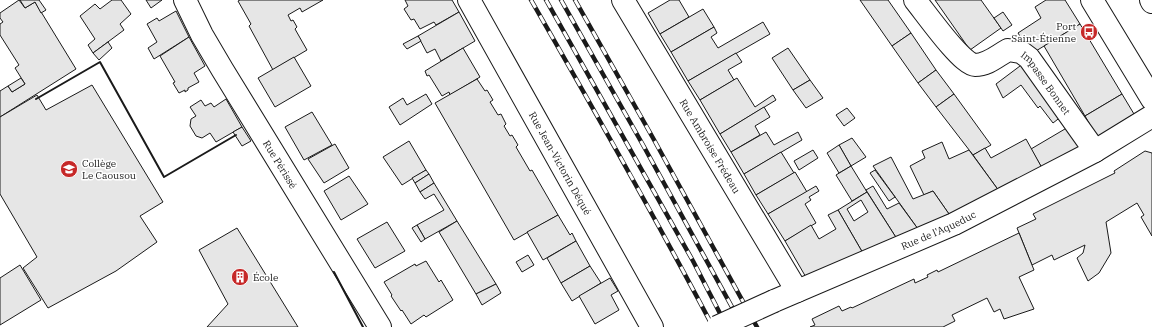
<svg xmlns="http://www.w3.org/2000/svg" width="1152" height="327" font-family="'IBM Plex Serif',serif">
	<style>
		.building { fill: #e6e6e6; stroke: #1a1a1a; fill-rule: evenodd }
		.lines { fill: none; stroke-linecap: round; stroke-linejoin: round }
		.minor-casing { stroke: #1a1a1a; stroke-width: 24 }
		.major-casing { stroke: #1a1a1a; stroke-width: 24 }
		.minor { stroke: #fff; stroke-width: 22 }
		.major { stroke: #fff; stroke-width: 22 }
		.rail-casing { stroke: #1a1a1a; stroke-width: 4.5 }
		.rail { stroke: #fff; stroke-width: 3; stroke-dasharray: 9; stroke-linecap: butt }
		.minor-bridge-casing { stroke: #1a1a1a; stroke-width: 24; stroke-linecap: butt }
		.minor-bridge { stroke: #fff; stroke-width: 22 }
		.wall { stroke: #1a1a1a; stroke-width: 2 }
		.labels { text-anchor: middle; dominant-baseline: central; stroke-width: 3; stroke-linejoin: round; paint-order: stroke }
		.poi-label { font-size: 10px; fill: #1a1a1a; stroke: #fff; text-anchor: start }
		.street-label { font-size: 10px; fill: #1a1a1a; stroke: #fff }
	</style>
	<rect width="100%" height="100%" fill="#fff"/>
	<g class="building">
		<path d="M 19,0 L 25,8 L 35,2 L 76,69 L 0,117 L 0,91 L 8,86 L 12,92 L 25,84 L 15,68 L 19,65 L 0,35 L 0,24 L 3,22 L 0,18 L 0,13 Z"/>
		<path d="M 20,0 L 39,0 L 46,10 L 41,13 L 35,2 L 25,8 Z"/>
		<path d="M 112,0 L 121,0 L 131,14 L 120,24 L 124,30 L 93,53 L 88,45 L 95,39 L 80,16 L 95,4 L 100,9 Z"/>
		<path d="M 146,0 L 162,0 L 151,8 Z"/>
		<path d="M 240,0 L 323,0 L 302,12 L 300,8 L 288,15 L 291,21 L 293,20 L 297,27 L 295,29 L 307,50 L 273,70 L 249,26 L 251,24 L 238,1 Z"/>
		<path d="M 405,0 L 452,0 L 459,12 L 436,25 L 434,22 L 420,29 L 414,19 L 411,20 L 404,9 L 408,6 Z"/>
		<path d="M 670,0 L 679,0 L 689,17 L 660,34 L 648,13 Z"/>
		<path d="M 860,0 L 888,0 L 911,33 L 892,46 Z"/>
		<path d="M 935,0 L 981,0 L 1001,28 L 970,50 Z"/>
		<path d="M 1046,0 L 1065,0 L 1080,24 L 1031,54 L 1018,33 L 1041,18 L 1035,7 Z"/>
		<path d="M 703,9 L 714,27 L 671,52 L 660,34 Z"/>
		<path d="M 176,11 L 189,37 L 154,59 L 148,48 L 157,42 L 147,24 L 157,18 L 159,21 Z"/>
		<path d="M 459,12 L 475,41 L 441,61 L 435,49 L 427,53 L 418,36 Z"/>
		<path d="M 1003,12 L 1012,25 L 1003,31 L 994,18 Z"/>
		<path d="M 763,22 L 770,34 L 688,81 L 671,52 L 714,27 L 717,33 L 711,37 L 718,48 Z"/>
		<path d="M 1080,24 L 1122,94 L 1085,116 L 1044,46 Z"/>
		<path d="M 911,33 L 936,70 L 918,83 L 892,46 Z"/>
		<path d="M 418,36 L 421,41 L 407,49 L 403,44 Z"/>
		<path d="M 189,37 L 205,66 L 194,73 L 199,82 L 188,88 L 188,90 L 185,92 L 185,90 L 179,93 L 173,83 L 175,82 L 160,56 Z"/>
		<path d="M 108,42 L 112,48 L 99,60 L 93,53 Z"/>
		<path d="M 463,48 L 480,77 L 450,95 L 449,92 L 442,96 L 429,75 L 427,76 L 425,71 Z"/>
		<path d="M 788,48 L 810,80 L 793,90 L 772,58 Z"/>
		<path d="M 736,53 L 742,62 L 728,70 L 734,80 L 700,100 L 688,81 Z"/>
		<path d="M 294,57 L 311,86 L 275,107 L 258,78 Z"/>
		<path d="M 1024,63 L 1062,116 L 1053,123 L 1040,106 L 1038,108 L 1021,85 L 1003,98 L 996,84 Z"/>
		<path d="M 936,70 L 954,94 L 936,107 L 918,83 Z"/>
		<path d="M 21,78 L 25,84 L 12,92 L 8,86 Z"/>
		<path d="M 737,78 L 755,107 L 773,95 L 776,100 L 720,134 L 700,100 Z"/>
		<path d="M 477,79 L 485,91 L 487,90 L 493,100 L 490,102 L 498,115 L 501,114 L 506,124 L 504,126 L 510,136 L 512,135 L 518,145 L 516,147 L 530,171 L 532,170 L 558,215 L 514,240 L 435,103 Z"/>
		<path d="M 810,80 L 823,98 L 806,108 L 793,90 Z"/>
		<path d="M 92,85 L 163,202 L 140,216 L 157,242 L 116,271 L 48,308 L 23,268 L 37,257 L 0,194 L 0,117 L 37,95 L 46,110 Z"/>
		<path d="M 426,94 L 432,104 L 400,125 L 389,107 L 403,98 L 407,105 Z"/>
		<path d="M 954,94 L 991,145 L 973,155 L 936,107 Z"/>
		<path d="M 1122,94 L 1134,114 L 1097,137 L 1085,116 Z"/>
		<path d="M 226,99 L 242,127 L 216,142 L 210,133 L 202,138 L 196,136 L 190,126 L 191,119 L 196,116 L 190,107 L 201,100 L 205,106 L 211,103 L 214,107 Z"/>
		<path d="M 764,107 L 770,117 L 755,126 L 760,135 L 731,152 L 720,134 Z"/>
		<path d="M 847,108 L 855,118 L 844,126 L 836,115 Z"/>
		<path d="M 312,112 L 332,145 L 304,160 L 285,127 Z"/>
		<path d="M 1070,126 L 1083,145 L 1042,168 L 1031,149 Z"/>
		<path d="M 242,127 L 251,141 L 242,146 L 233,132 Z"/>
		<path d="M 766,132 L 774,145 L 798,132 L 802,140 L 744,174 L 731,152 Z"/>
		<path d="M 852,138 L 866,157 L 851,166 L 839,145 Z"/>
		<path d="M 1026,139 L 1042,168 L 999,191 L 973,155 L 985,148 L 991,158 Z"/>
		<path d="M 409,141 L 426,170 L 402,185 L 383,157 Z"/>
		<path d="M 942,142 L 949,159 L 969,150 L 999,191 L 949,214 L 933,191 L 924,195 L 910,166 L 925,158 L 922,151 Z"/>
		<path d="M 335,144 L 349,168 L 324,183 L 308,159 Z"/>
		<path d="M 839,145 L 851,166 L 839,173 L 827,153 Z"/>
		<path d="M 813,150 L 818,158 L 799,170 L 794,161 Z"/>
		<path d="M 1145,151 L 1152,153 L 1152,236 L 1141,217 L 1144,215 L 1137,203 L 1106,222 L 1111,253 L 1099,273 L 1088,281 L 1077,258 L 1083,253 L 1085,245 L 1054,260 L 1052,255 L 1032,265 L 1017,228 L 1036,219 L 1033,214 L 1115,173 L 1114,171 Z"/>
		<path d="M 781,152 L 794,173 L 756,195 L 744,174 Z"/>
		<path d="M 891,157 L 913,199 L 933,191 L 949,214 L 918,229 L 873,166 Z"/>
		<path d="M 851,166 L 867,192 L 852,201 L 836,175 Z"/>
		<path d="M 426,170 L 429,174 L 415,183 L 412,178 Z"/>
		<path d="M 875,170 L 895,197 L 889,201 L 870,173 Z"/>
		<path d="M 795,172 L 807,192 L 768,214 L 756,195 Z"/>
		<path d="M 429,174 L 434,183 L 420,192 L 415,183 Z"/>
		<path d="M 349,176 L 368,204 L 341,220 L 324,191 Z"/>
		<path d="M 434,183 L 457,221 L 425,239 L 417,225 L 444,210 L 434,194 L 425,199 L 420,192 Z"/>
		<path d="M 816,186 L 819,191 L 809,197 L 811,200 L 805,204 L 816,223 L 785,241 L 768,214 Z"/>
		<path d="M 873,186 L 887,209 L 899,203 L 918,229 L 897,239 L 866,190 Z"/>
		<path d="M 867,192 L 897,239 L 864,255 L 838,210 ZM 861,200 L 868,212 L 854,221 L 847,209 Z"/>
		<path d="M 838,210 L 864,255 L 807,279 L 785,241 L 811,225 L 819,239 L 836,229 L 828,215 Z"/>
		<path d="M 558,215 L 570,235 L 572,233 L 576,241 L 543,260 L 527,232 Z"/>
		<path d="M 457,221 L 496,284 L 476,294 L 439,232 Z"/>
		<path d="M 387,222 L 405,251 L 375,268 L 357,239 Z"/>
		<path d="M 417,225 L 425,239 L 421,242 L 412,228 Z"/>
		<path d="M 237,228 L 298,327 L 207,327 L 228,304 L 199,250 Z"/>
		<path d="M 1019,233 L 1034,270 L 1019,277 L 1034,309 L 1004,319 L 1000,309 L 994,312 L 987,298 L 952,315 L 955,321 L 943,327 L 810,327 L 815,325 L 812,319 L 839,306 L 842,311 L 851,307 L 852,308 L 914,279 L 915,283 L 928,277 L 927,275 L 937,270 L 938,272 Z"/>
		<path d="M 576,241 L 590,266 L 561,283 L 547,258 Z"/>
		<path d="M 528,255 L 534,265 L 522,272 L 516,262 Z"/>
		<path d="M 426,261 L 439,282 L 441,280 L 453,300 L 426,317 L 424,315 L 411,324 L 402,310 L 401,311 L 391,296 L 392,295 L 384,282 L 415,264 L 416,266 Z"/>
		<path d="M 20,265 L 41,300 L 0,325 L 0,278 Z"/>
		<path d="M 590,266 L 601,283 L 572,301 L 561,283 Z"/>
		<path d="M 610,278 L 618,291 L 611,295 L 619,310 L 595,324 L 579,296 Z"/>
		<path d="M 496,284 L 501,293 L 482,305 L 476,294 Z"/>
	</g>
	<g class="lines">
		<defs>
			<g id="minor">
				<path id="s1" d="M 185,0 L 202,35 L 222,69 L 380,327"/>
				<path id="s2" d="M 469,0 L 652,327"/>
				<path id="s3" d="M 623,0 L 797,291"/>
				<path id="s4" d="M 915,0 C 925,12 962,65 975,65 C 988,65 997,56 1008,50 L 1021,52 L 1029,58 L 1095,151"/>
				<path id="s5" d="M 774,301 L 954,224 L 1095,151 L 1152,116"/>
			</g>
			<g id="major">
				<path d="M 1092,0 L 1152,99"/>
				<path d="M 1151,0 L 1152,2"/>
			</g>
		</defs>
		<use href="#minor" class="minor-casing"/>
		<use href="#major" class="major-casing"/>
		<use href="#minor" class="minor"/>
		<use href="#major" class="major"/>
		<defs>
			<g id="rail">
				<path d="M 531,0 C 593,108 655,217 713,327"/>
				<path d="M 546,0 L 693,261 L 727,327"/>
				<path d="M 561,0 L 643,145 L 743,327"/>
				<path d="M 575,0 L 653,138 L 757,327"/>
			</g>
		</defs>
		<use href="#rail" class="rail-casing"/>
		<use href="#rail" class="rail"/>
		<defs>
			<path id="minor-bridge" d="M 717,327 L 774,301"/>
		</defs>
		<use href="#minor-bridge" class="minor-bridge-casing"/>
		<use href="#minor-bridge" class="minor-bridge"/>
		<g class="wall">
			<path d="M 36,99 L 100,62 L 164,177 L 236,135"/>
			<path d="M 334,272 L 363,327"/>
		</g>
	</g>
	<defs>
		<symbol id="bus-disc" viewBox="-11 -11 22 22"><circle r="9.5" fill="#c62828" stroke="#fff"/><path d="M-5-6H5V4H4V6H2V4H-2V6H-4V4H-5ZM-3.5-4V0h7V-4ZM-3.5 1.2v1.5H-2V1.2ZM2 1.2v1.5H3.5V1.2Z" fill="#fff"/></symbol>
		<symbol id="school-disc" viewBox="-11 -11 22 22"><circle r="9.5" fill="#c62828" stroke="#fff"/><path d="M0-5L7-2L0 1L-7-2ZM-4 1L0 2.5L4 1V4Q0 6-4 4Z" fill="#fff"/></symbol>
		<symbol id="building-disc" viewBox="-11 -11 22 22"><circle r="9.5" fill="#c62828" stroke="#fff"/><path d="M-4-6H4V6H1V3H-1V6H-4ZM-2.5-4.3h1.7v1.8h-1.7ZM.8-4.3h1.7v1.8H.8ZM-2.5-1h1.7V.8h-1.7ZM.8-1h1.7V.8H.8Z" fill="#fff"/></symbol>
	</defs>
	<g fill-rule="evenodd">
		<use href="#bus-disc" x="1079" y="22" width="20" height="20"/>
		<use href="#school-disc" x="59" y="159" width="20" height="20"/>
		<use href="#building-disc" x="230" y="267" width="20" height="20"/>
	</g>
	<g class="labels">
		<g class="poi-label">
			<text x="1076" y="26" text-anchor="end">Port<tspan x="1076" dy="12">Saint-Étienne</tspan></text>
			<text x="82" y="163">Collège<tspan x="82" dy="12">Le Caousou</tspan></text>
			<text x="253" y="277">École</text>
		</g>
		<g class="street-label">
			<text stroke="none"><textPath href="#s4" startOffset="179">Impasse Bonnet</textPath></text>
			<text stroke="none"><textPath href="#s3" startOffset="170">Rue Ambroise Frédeau</textPath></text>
			<text stroke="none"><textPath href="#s2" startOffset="187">Rue Jean-Victorin Déqué</textPath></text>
			<text stroke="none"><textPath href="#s1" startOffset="190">Rue Périssé</textPath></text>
			<text stroke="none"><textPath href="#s5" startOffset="179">Rue de l'Aqueduc</textPath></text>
		</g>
	</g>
</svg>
